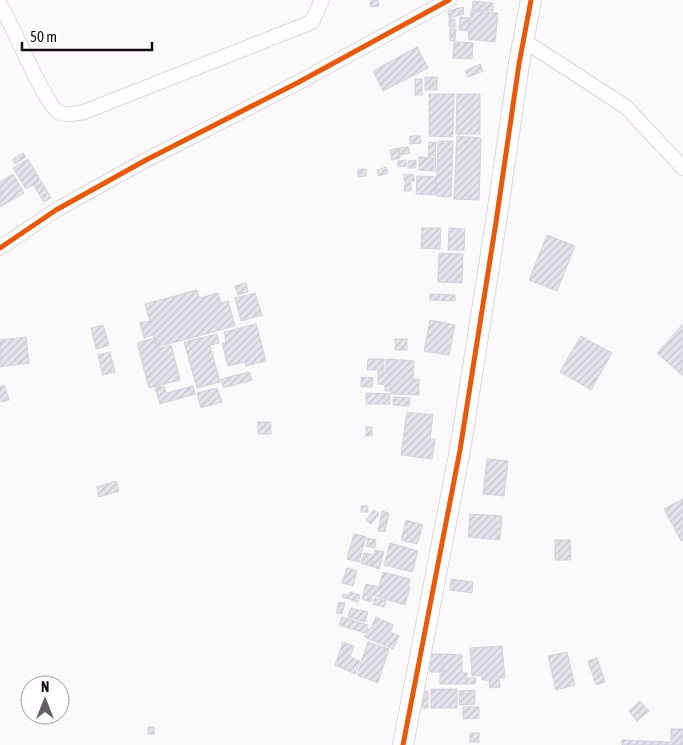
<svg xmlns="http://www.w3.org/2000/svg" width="683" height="745" font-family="'Asap Condensed',sans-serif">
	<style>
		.building { fill: url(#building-hatch); stroke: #d3d0d9 }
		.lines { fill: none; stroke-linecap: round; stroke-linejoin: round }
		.street-casing { stroke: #dcd5dd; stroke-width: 16 }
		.secondary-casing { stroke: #dcd5dd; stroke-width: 22 }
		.street { stroke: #fffeff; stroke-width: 14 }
		.secondary { stroke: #fffeff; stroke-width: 20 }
		.cycleway-casing { stroke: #fff; stroke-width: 8 }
		.cycleway { stroke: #e8590c; stroke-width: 5 }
	</style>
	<defs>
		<pattern id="building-hatch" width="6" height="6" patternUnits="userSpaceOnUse" patternTransform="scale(1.25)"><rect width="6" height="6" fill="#e5e2ec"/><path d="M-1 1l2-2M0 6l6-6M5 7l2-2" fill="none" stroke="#c3c1ca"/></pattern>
	</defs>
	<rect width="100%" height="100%" fill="#fcf9fd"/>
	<g class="building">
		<path d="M 378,0 L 379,6 L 371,7 L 370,1 Z"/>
		<path d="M 473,1 L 493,3 L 493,11 L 472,10 Z"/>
		<path d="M 463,7 L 464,14 L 449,18 L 448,11 Z"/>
		<path d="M 471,11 L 498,13 L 495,42 L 468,39 Z"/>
		<path d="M 460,17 L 469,18 L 468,31 L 459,30 Z"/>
		<rect x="449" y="19" width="6" height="8"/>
		<path d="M 450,29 L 456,29 L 455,41 L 450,41 Z"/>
		<path d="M 454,42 L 473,43 L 472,59 L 453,58 Z"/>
		<path d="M 417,47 L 428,68 L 383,91 L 373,71 Z"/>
		<path d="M 480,64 L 483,71 L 468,77 L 465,71 Z"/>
		<rect x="425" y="77" width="12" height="13"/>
		<rect x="415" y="79" width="7" height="16"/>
		<path d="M 429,94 L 454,94 L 453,137 L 429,136 Z"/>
		<path d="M 457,94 L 480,94 L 480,134 L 456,134 Z"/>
		<path d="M 410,136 L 420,136 L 421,143 L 410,144 Z"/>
		<path d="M 457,136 L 481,138 L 479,200 L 454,199 Z"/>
		<path d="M 438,141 L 453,141 L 451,197 L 436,196 Z"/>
		<path d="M 429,142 L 436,142 L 435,156 L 428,156 Z"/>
		<path d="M 408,147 L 410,153 L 400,155 L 399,148 Z"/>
		<path d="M 398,148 L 400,158 L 392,160 L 390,150 Z"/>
		<path d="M 23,153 L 26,157 L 15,164 L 13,159 Z"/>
		<path d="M 419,157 L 436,158 L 435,171 L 419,170 Z"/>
		<path d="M 28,159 L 51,198 L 44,202 L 33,185 L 26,189 L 13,168 Z"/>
		<path d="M 406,160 L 406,166 L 398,167 L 398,161 Z"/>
		<path d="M 416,160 L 416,168 L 408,168 L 408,161 Z"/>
		<path d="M 386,167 L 388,173 L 379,176 L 377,170 Z"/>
		<path d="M 358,169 L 366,169 L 366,176 L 358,177 Z"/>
		<path d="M 13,174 L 24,193 L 0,207 L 0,182 Z"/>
		<path d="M 404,174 L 414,175 L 414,181 L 404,181 Z"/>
		<path d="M 417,176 L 436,177 L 435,195 L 416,194 Z"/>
		<path d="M 405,182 L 411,183 L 411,191 L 404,191 Z"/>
		<path d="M 422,228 L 441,228 L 440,249 L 421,248 Z"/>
		<path d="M 449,228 L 465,229 L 464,250 L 448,250 Z"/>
		<path d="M 547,235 L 575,246 L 557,291 L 529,280 Z"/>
		<path d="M 439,253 L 463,254 L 462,283 L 438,282 Z"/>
		<path d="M 246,283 L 248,292 L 238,295 L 235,286 Z"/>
		<path d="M 197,290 L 199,298 L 218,293 L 221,303 L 228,301 L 235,326 L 157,347 L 153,335 L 144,338 L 140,323 L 150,321 L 145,304 Z"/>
		<path d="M 255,293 L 262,315 L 241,321 L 235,298 Z"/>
		<path d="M 430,294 L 455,295 L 455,301 L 430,300 Z"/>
		<path d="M 430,320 L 455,325 L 449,355 L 424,351 Z"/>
		<path d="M 256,324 L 266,361 L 246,366 L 245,362 L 228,366 L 222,343 L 226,342 L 224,332 Z"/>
		<path d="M 683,324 L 683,376 L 657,353 Z"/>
		<path d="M 103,325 L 109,345 L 96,349 L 91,328 Z"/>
		<path d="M 217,334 L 219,343 L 210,345 L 220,382 L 197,388 L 184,342 Z"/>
		<path d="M 581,336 L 612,353 L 591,390 L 560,372 Z"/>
		<path d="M 26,337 L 29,363 L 0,367 L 0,340 Z"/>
		<path d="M 154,338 L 157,349 L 171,345 L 180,380 L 149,388 L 137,343 Z"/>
		<rect x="395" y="339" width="12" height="11"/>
		<path d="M 110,352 L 115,372 L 103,375 L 98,355 Z"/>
		<path d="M 368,359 L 384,359 L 384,370 L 367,370 Z"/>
		<path d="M 386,359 L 414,361 L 413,379 L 419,379 L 419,395 L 391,394 L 391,391 L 385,391 L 385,385 L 378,384 L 378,371 L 386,372 Z"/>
		<path d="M 249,372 L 252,380 L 223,388 L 221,379 Z"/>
		<path d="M 361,377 L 373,378 L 372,387 L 361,387 Z"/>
		<path d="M 4,385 L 9,400 L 2,402 L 0,396 L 0,387 Z"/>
		<path d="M 164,386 L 166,393 L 193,386 L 195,394 L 160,404 L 155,388 Z"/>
		<path d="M 217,388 L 222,402 L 201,408 L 197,393 Z"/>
		<path d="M 366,393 L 390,394 L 390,404 L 366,404 Z"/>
		<path d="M 393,397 L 410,398 L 409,406 L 393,405 Z"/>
		<path d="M 407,412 L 433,415 L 430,439 L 435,439 L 432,459 L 401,455 Z"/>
		<rect x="258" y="422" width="13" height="12"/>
		<rect x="366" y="427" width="6" height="9"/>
		<path d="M 487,459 L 508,461 L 504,496 L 483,494 Z"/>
		<path d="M 116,481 L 119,491 L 99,497 L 97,487 Z"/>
		<path d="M 683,499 L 683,540 L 681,541 L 664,509 Z"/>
		<rect x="361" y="506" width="7" height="6"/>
		<path d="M 374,510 L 379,514 L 371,524 L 366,520 Z"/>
		<path d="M 382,511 L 389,513 L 385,532 L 378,531 Z"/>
		<path d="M 470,514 L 502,516 L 500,540 L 468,537 Z"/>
		<path d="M 406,520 L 423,525 L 417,544 L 401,540 Z"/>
		<path d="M 354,534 L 366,537 L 359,562 L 347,559 Z"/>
		<path d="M 368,538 L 376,540 L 375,548 L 366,546 Z"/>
		<path d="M 555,540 L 570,540 L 571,560 L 555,560 Z"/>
		<path d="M 390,543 L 418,551 L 412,572 L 384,565 Z"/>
		<path d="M 375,550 L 384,552 L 379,569 L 371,566 Z"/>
		<path d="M 364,553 L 373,555 L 370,566 L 361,563 Z"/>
		<path d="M 347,568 L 357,571 L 353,586 L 342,583 Z"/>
		<path d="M 383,572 L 410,579 L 408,586 L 410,587 L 405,605 L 372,595 L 371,602 L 362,599 L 366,584 L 379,587 Z"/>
		<path d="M 451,579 L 473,582 L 472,593 L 450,590 Z"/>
		<path d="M 350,592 L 360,595 L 358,602 L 342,597 L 343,594 L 349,595 Z"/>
		<path d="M 375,598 L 386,601 L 384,607 L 373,604 Z"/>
		<path d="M 339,602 L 345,603 L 342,614 L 336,613 Z"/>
		<path d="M 351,608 L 368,612 L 365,622 L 348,617 Z"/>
		<path d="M 342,617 L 368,625 L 365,633 L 339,625 Z"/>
		<path d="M 376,617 L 393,625 L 390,632 L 399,636 L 393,649 L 365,637 L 368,629 L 370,630 Z"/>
		<path d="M 343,642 L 354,646 L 350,657 L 360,661 L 355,674 L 335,665 Z"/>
		<path d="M 368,642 L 389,649 L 378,683 L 357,675 Z"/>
		<path d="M 502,646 L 505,678 L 499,678 L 500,687 L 490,688 L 489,680 L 482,680 L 482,675 L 472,676 L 470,648 Z"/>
		<path d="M 567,652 L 575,685 L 556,690 L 548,656 Z"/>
		<rect x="430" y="654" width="12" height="18"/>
		<path d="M 443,654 L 462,655 L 462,673 L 467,673 L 467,678 L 476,678 L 475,684 L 440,684 L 440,674 L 443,674 Z"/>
		<path d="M 597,658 L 605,682 L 596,685 L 588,661 Z"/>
		<rect x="431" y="689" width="26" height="19"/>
		<path d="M 475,690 L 475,704 L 460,705 L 459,691 Z"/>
		<path d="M 422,691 L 428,691 L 428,708 L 423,708 Z"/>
		<path d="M 640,701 L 649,711 L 637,721 L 629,711 Z"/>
		<path d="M 463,707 L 479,707 L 479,718 L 463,719 Z"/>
		<rect x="148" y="727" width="6" height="7"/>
		<path d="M 671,729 L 683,729 L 683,745 L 622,745 L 622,740 L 671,742 Z"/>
		<rect x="470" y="733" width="9" height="9"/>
	</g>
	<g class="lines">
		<defs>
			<g id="street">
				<path d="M 0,5 C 13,24 45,107 60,113 C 67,116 77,113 84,112 L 312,22 L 322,0"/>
				<path d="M 523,40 L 626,107 L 683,168"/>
				<path d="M 0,248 L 56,210 L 146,160 L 299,82 L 449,0"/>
			</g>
			<path id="secondary" d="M 403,745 L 460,450 L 496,222 L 519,64 L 531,0"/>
		</defs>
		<use href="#street" class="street-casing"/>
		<use href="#secondary" class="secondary-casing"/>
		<use href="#street" class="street"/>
		<use href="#secondary" class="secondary"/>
		<defs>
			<g id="cycleway">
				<path d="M 0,248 L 56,210 L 146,160 L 299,82 L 449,0"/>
				<path d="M 403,745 L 460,450 L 496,222 L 519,64 L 531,0"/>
			</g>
		</defs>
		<use href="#cycleway" class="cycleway-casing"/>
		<use href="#cycleway" class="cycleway"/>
	</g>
	<g transform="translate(45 700)"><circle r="24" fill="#ffffff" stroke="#a09da1"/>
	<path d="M0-4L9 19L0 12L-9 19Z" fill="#645e66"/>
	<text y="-8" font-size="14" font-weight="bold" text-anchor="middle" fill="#120a14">N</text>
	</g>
	<path d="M22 42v8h130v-8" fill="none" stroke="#120a14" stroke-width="2.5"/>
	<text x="30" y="42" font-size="15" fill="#120a14" stroke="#ffffff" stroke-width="4" paint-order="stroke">50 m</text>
</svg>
